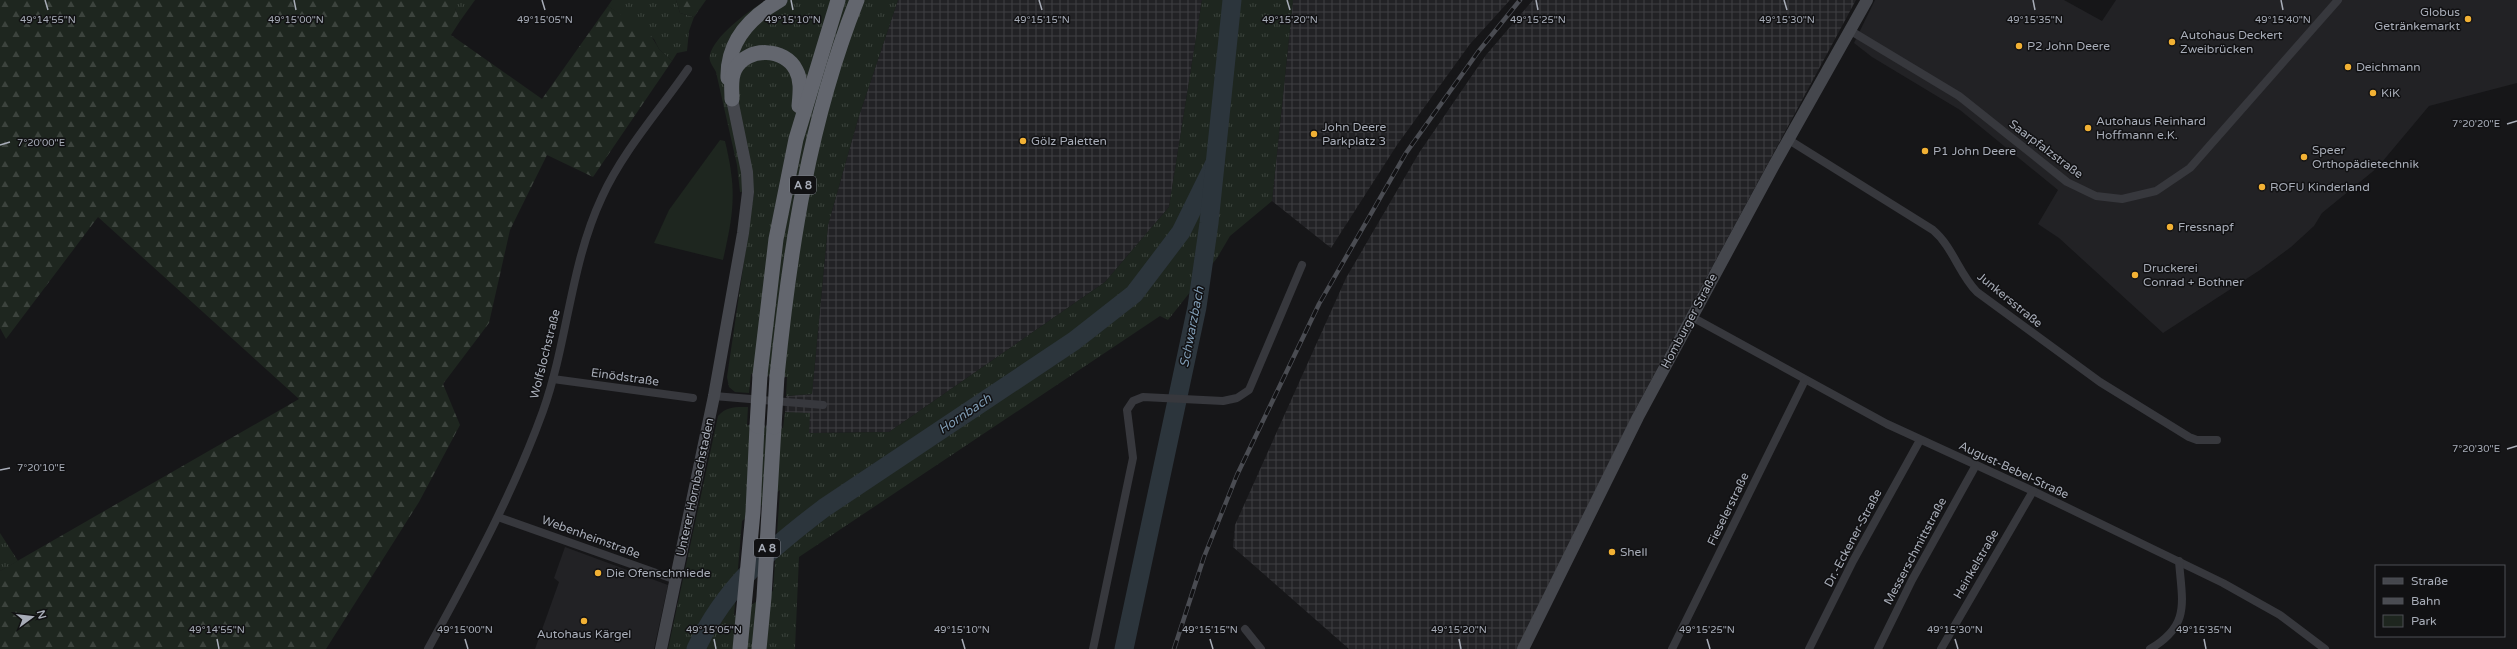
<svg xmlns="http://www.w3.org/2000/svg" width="2517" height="649" font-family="'Varela Round',sans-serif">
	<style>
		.built { fill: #222225 }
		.industrial { fill: url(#industrial-grid) }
		.grass { fill: url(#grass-tufts); fill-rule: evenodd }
		.forest { fill: url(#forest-firs) }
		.park { fill: #1e261f }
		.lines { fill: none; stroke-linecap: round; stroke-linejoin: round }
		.river { stroke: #2c353c; stroke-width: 19 }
		.street { stroke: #37383d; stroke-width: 8 }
		.secondary { stroke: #45474d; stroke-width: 12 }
		.highway { stroke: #63666e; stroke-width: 15 }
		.rail-casing { stroke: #4a4c52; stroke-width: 4.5 }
		.rail { stroke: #111113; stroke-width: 3; stroke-dasharray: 9; stroke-linecap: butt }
		.highway-bridge { stroke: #63666e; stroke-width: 15 }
		.ticks { fill: none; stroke: #a8adb8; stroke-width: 1.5 }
		.poi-dot { fill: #f2b134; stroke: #111113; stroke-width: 1.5 }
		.labels { text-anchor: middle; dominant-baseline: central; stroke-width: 3; stroke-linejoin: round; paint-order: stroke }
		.shield { fill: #111113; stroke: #7b7e86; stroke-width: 1 }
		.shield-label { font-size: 11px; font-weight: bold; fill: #a8adb8 }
		.poi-label { font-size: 12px; fill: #a8adb8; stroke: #111113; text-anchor: start }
		.street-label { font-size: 12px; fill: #a8adb8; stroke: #111113 }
		.water-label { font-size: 13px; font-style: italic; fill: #7f9bb3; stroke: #111113 }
		.ticks-label { font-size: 10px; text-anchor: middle; fill: #a8adb8; stroke: #111113; stroke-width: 3; stroke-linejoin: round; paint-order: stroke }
	</style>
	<defs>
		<pattern id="industrial-grid" width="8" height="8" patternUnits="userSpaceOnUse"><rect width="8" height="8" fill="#222225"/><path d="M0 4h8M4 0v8" fill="none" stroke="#3f3f43"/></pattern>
		<pattern id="grass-tufts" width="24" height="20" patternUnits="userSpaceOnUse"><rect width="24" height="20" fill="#1e261f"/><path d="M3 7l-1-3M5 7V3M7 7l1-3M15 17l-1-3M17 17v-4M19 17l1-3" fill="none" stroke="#3c433d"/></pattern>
		<pattern id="forest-firs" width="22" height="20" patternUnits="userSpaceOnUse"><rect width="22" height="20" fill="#1e261f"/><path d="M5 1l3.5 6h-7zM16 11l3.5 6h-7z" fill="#3c433d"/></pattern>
	</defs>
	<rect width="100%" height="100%" fill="#161618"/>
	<g class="built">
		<path d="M 1875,0 L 2064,0 L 2102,21 L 2116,0 L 2517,0 L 2517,83 L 2429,106 L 2377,168 L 2322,213 L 2314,226 L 2291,247 L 2260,270 L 2163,333 L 2059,238 L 2038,224 L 2058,190 L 1960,110 L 1872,57 L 1854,43 Z"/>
		<path d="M 565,547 L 668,585 L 654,649 L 535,649 L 559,582 L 554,578 Z"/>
	</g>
	<g class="industrial">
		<path d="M 898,0 L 1202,0 L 1169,207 L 1105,282 L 889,432 L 809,433 L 785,412 L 786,396 L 812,394 L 828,225 L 858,119 Z"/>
		<path d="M 1293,0 L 1510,0 L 1470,44 L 1397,145 L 1331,248 L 1272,201 Z"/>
		<path d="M 1533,0 L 1856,0 L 1636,408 L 1518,649 L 1349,649 L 1233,547 L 1235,525 L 1346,278 L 1419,153 L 1486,55 Z"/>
	</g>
	<g class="grass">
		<path d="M 455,0 L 475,0 L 460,21 L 455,8 Z"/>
		<path d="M 612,0 L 676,0 L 680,13 L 694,17 L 689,31 L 687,51 L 677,53 L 672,61 L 659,49 L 654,39 L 608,6 Z"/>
		<path d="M 766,0 L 898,0 L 858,119 L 828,225 L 812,394 L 786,396 L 787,377 L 751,374 L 749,393 L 735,392 L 729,387 L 727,377 L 754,193 L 740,192 L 737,165 L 716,72 C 713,66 708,61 710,55 C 714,36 750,10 766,0 Z"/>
		<path d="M 1202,0 L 1293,0 L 1272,201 L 1230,236 L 1217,258 L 1168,320 L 1160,316 L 799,557 L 795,649 L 668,649 L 718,416 C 727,406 736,407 748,407 L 747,425 L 783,428 L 785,412 L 810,413 L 809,433 L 889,432 L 1105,282 L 1169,207 ZM 780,490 L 773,591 L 734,616 L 742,521 Z"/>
		<path d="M 0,533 L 18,561 L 0,571 Z"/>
	</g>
	<g class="forest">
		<path d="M 0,0 L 455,0 L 455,8 L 460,21 L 451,35 L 542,99 L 608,6 L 650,34 L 659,49 L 672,61 L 593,177 L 547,155 L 510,230 L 489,323 L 443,384 L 460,425 L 419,502 L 326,649 L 0,649 L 0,571 L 299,399 L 98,217 L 6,339 L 0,328 Z"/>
		<path d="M 676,0 L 706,0 L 694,17 L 680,13 Z"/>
	</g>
	<path class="park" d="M 720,140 L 725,141 C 737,191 734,211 723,260 L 654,243 L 669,210 Z"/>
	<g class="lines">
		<g class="river">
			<path d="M 696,649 C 725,586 770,549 824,508 L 1074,341 L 1134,294 L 1181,232 L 1215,163"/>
			<path d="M 1124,649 L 1197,307 L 1209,223 L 1232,0"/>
		</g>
		<g class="street">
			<path d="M 1851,31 L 1959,96 L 2067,182 L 2096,196 L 2122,199 L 2156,191 L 2190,168 L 2338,0"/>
			<path d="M 1789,140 L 1933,230 C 1953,247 1959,274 1977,292 L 2100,382 L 2189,437 L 2197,440 L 2217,440"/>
			<path d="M 1692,317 L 1887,424 L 2033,491 L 2223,583 L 2280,615 L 2325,649"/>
			<path d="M 553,379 L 693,398"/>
			<path d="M 714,396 L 823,405"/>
			<path d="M 498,517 L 676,580"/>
			<path d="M 1245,629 L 1261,649"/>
			<path d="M 428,649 C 470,572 513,494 543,411 C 568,341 570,265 602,197 C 623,151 659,111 688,69"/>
			<path d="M 1093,649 L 1133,458 L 1127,410 L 1133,401 L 1143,397 L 1223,401 L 1237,398 L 1249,390 L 1302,265"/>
			<path d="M 1672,649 L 1805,380"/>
			<path d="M 1809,649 L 1853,561 L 1920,440"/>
			<path d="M 1878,649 L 1912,580 L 1976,465"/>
			<path d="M 1941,649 L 2033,491"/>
			<path d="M 2150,649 C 2191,625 2182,602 2179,561"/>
		</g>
		<g class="secondary">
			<path d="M 661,649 L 714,396 L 743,233 L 748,192 L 747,172 L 732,99"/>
			<path d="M 1523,649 L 1638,417 L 1773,167 L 1867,0"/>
		</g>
		<g class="highway">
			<path d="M 728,78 C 727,42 750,17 780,0"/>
			<path d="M 732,99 C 732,89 730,78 735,69 C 748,46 785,48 796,70 C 802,81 800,94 799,106"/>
			<path d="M 760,375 L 776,239 L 796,139 L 838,0"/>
			<path d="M 777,376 C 790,248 809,121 857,0"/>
			<path d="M 740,649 L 753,512 L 757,426"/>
			<path d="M 759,649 L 764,597 L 774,427"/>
		</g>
		<defs>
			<path id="rail" d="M 1174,649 L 1204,557 L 1237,475 L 1319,304 L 1406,153 L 1478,52 L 1520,0"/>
		</defs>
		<use href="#rail" class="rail-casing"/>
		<use href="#rail" class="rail"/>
		<g class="highway-bridge">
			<path d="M 757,426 L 760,375"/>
			<path d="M 774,427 L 777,376"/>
		</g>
	</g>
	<path class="ticks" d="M 45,0 L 48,10M 294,0 L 296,10M 542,0 L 545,10M 791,0 L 793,10M 1039,0 L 1042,10M 1287,0 L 1290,10M 1536,0 L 1538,10M 1784,0 L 1787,10M 2033,0 L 2035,10M 2281,0 L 2283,10M 2507,124 L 2517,121M 0,145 L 10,142M 2507,449 L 2517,446M 0,470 L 10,468M 217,639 L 219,649M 465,639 L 468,649M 714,639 L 716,649M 962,639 L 965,649M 1210,639 L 1213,649M 1459,639 L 1461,649M 1707,639 L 1710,649M 1955,639 L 1958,649M 2204,639 L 2206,649"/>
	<g class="poi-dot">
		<circle cx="2468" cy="19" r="4"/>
		<circle cx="2172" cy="42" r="4"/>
		<circle cx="2019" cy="46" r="4"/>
		<circle cx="2348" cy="67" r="4"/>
		<circle cx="2373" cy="93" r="4"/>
		<circle cx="2088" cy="128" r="4"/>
		<circle cx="1314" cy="134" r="4"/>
		<circle cx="1023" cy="141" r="4"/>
		<circle cx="1925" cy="151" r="4"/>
		<circle cx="2304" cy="157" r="4"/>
		<circle cx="2262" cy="187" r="4"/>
		<circle cx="2170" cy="227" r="4"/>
		<circle cx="2135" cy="275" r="4"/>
		<circle cx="1612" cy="552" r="4"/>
		<circle cx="598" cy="573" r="4"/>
		<circle cx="584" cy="621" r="4"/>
	</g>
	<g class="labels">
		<g class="shield">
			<rect x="790" y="176" width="26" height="18" rx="3"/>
			<rect x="754" y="539" width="26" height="18" rx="3"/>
		</g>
		<g class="shield-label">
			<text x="803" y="185">A 8</text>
			<text x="767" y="548">A 8</text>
		</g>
		<g class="poi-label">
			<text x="2460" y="12" text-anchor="end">Globus<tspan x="2460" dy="14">Getränkemarkt</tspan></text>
			<text x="2180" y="35">Autohaus Deckert<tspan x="2180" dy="14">Zweibrücken</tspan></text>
			<text x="2027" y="46">P2 John Deere</text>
			<text x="2356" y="67">Deichmann</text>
			<text x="2381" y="93">KiK</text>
			<text x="2096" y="121">Autohaus Reinhard<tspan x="2096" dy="14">Hoffmann e.K.</tspan></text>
			<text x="1322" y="127">John Deere<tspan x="1322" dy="14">Parkplatz 3</tspan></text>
			<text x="1031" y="141">Gölz Paletten</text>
			<text x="2312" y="150">Speer<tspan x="2312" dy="14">Orthopädietechnik</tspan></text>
			<text x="1933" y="151">P1 John Deere</text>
			<text x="2270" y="187">ROFU Kinderland</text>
			<text x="2178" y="227">Fressnapf</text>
			<text x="2143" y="268">Druckerei<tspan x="2143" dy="14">Conrad + Bothner</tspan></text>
			<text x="1620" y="552">Shell</text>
			<text x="606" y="573">Die Ofenschmiede</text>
			<text x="584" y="634" text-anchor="middle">Autohaus Kärgel</text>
		</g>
		<g class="street-label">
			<text transform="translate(2046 149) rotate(37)">Saarpfalzstraße</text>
			<text transform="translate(2010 300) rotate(39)">Junkersstraße</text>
			<text transform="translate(1689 321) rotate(-62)">Homburger Straße</text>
			<text transform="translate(545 354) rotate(-76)">Wolfslochstraße</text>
			<text transform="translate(625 377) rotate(8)">Einödstraße</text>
			<text transform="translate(2014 470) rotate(25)">August-Bebel-Straße</text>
			<text transform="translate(695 487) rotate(-78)">Unterer Hornbachstaden</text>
			<text transform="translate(1728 509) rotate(-64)">Fieselerstraße</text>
			<text transform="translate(591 537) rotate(20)">Webenheimstraße</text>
			<text transform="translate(1853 538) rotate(-62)">Dr.-Eckener-Straße</text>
			<text transform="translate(1915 551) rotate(-62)">Messerschmittstraße</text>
			<text transform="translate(1976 564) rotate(-60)">Heinkelstraße</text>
		</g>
		<g class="water-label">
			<text transform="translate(1192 327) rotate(-79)">Schwarzbach</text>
			<text transform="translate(965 414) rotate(-34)">Hornbach</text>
		</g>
	</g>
	<g class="ticks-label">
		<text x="48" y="23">49°14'55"N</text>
		<text x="296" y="23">49°15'00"N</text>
		<text x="545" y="23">49°15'05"N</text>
		<text x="793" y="23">49°15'10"N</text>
		<text x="1042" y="23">49°15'15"N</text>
		<text x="1290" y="23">49°15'20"N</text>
		<text x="1538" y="23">49°15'25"N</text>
		<text x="2035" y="23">49°15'35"N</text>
		<text x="2283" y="23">49°15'40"N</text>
		<text x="1787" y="23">49°15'30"N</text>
		<text x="2476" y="127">7°20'20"E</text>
		<text x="41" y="146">7°20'00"E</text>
		<text x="2476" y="452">7°20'30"E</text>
		<text x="41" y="471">7°20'10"E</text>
		<text x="217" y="633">49°14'55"N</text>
		<text x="465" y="633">49°15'00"N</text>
		<text x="714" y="633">49°15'05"N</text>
		<text x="962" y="633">49°15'10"N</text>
		<text x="1210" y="633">49°15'15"N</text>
		<text x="1459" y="633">49°15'20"N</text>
		<text x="1707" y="633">49°15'25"N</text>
		<text x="1955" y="633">49°15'30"N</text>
		<text x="2204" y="633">49°15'35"N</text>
	</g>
	<rect x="2375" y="565" width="130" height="72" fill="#111113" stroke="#4d4f55"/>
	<rect x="2383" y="578" width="20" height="6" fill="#45474d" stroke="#4d4f55"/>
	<text x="2411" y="585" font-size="12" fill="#a8adb8">Straße</text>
	<rect x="2383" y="598" width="20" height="6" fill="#4a4c52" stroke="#4d4f55"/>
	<text x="2411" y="605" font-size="12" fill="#a8adb8">Bahn</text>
	<rect x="2383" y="615" width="20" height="12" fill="#1e261f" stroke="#4d4f55"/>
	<text x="2411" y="625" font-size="12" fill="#a8adb8">Park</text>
	<g transform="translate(32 617) rotate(75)" stroke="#111113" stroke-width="3" paint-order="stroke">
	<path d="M0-3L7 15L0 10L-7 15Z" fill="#a8adb8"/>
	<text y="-6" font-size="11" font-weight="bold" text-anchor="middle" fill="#a8adb8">N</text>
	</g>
</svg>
